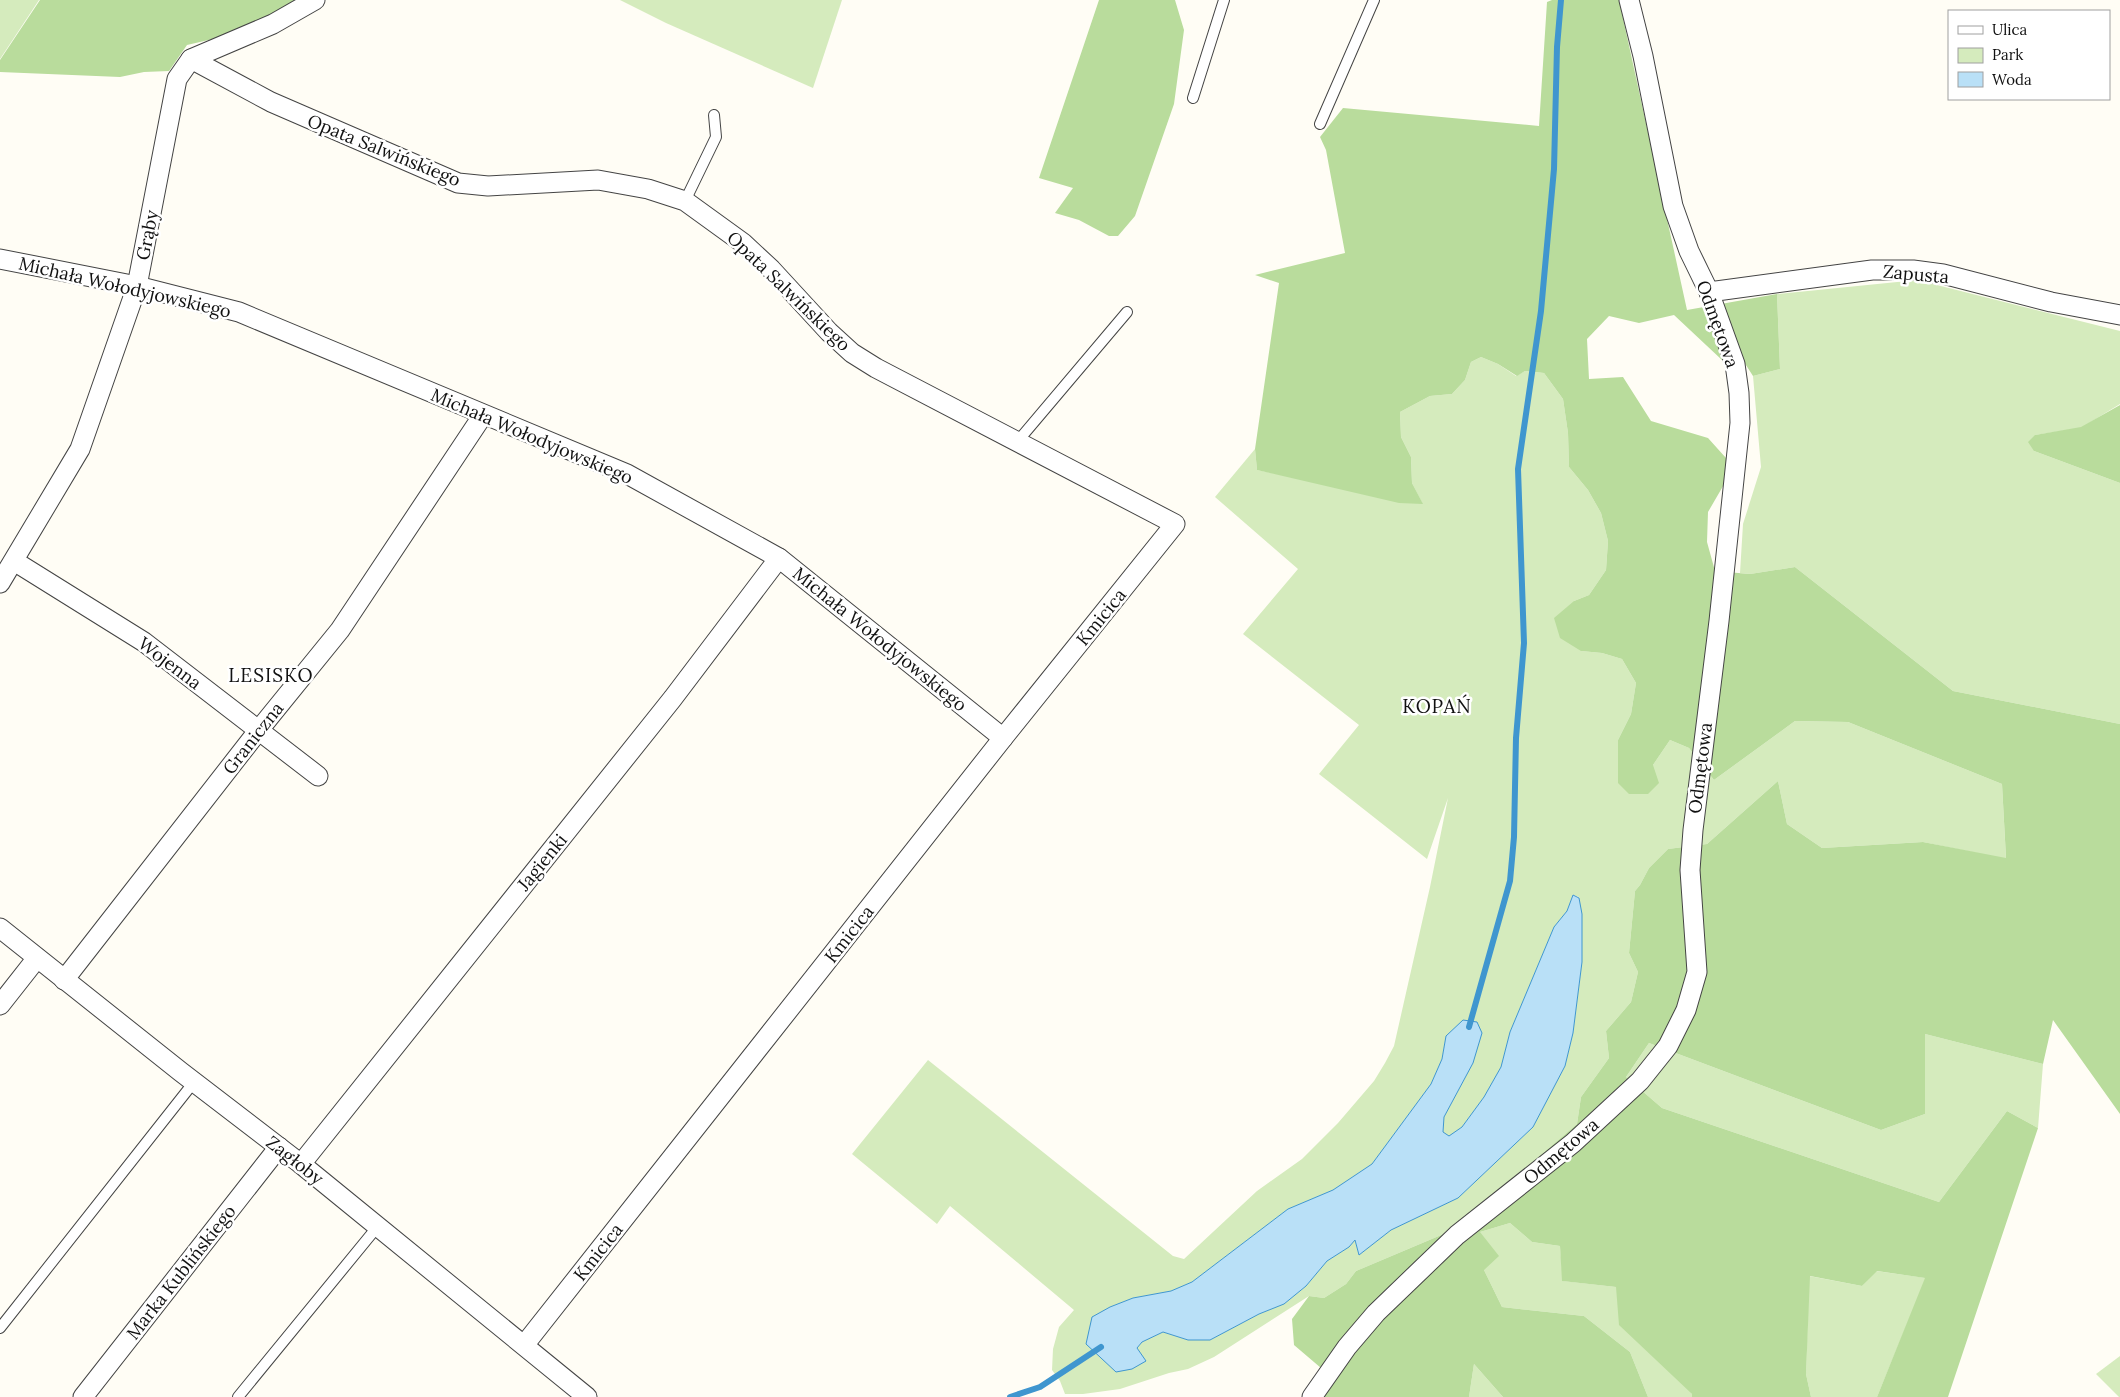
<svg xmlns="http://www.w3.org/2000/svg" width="2120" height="1397" font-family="Lora,serif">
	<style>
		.green { fill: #d5ebbd; fill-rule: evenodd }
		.forest { fill: #b9dc9c }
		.water { fill: #b9e0f7; stroke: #3f96cf }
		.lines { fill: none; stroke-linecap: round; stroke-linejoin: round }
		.stream { stroke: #3f96cf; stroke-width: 6 }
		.lane-casing { stroke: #444; stroke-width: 12 }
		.street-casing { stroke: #444; stroke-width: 21 }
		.lane { stroke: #fff; stroke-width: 10 }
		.street { stroke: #fff; stroke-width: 19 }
		.labels { text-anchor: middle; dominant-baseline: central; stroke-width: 5; stroke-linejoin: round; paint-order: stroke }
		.street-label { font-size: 18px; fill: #111; stroke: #fff }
		.neighbourhood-label { font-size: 19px; letter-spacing: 1px; fill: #111; stroke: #fff }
	</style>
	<rect width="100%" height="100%" fill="#fffdf5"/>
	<g class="green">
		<path d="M 0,0 L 39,0 L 0,59 Z"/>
		<path d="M 620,0 L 842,0 L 813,88 L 666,23 Z"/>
		<path d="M 1917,280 L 2120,331 L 2120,404 L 2081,428 L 2035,435 L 2034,451 L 2120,483 L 2120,724 L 1953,691 L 1795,567 L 1750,574 L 1740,573 L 1743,524 L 1761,467 L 1753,376 L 1780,369 L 1777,294 Z"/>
		<path d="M 1481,357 L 1498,364 L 1516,376 L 1525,371 L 1544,373 L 1563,399 L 1568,433 L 1569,467 L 1588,490 L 1601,513 L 1608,541 L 1606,570 L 1589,595 L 1574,601 L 1581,651 L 1602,653 L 1622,659 L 1636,683 L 1631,714 L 1618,740 L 1653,765 L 1670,740 L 1689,748 L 1714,780 L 1795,721 L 1848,722 L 2002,784 L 2006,859 L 1923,842 L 1822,848 L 1787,824 L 1778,781 L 1707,844 L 1668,849 L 1649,868 L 1640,885 L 1635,891 L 1629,953 L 1638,972 L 1631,1002 L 1606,1031 L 1609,1058 L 1581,1097 L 1577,1124 L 1453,1230 L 1356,1271 L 1346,1284 L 1324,1298 L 1309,1296 L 1214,1357 L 1188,1369 L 1169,1373 L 1120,1389 L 1083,1394 L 1065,1394 L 1060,1381 L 1052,1370 L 1053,1349 L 1059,1327 L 1074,1310 L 950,1206 L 937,1224 L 852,1154 L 928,1060 L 1173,1256 L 1184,1259 L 1257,1191 L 1302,1159 L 1338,1123 L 1374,1081 L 1385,1063 L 1394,1046 L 1430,887 L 1448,798 L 1427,859 L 1319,774 L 1359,725 L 1243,634 L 1298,569 L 1215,497 L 1255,449 L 1257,470 L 1422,503 L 1412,483 L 1411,457 L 1401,437 L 1400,412 L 1430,396 L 1452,394 L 1465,380 L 1471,362 ZM 1573,895 L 1579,897 L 1582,962 L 1573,1033 L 1565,1066 L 1533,1127 L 1458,1198 L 1391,1230 L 1359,1255 L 1355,1240 L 1349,1247 L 1327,1261 L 1306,1286 L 1284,1304 L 1259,1314 L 1210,1340 L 1188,1340 L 1163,1332 L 1142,1342 L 1137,1348 L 1145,1361 L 1110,1307 L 1133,1298 L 1171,1291 L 1192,1282 L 1288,1209 L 1333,1190 L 1372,1164 L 1431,1084 L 1442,1059 L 1446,1036 L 1473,1063 L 1444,1117 L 1443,1132 L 1449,1137 L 1462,1127 L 1484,1097 L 1501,1067 L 1510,1032 L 1554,927 L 1567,911 Z"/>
		<path d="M 1925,1034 L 2043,1064 L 2038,1128 L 2007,1111 L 1939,1202 L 1662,1108 L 1626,1077 L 1649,1043 L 1881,1130 L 1925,1114 Z"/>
		<path d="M 1510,1223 L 1532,1242 L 1560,1246 L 1563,1281 L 1616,1287 L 1692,1394 L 1692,1397 L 1648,1397 L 1630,1352 L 1584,1316 L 1502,1307 L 1484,1270 L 1480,1232 Z"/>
		<path d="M 1876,1271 L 1926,1278 L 1877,1397 L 1811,1397 L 1806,1374 L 1809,1276 L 1862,1286 Z"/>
		<path d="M 2120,1356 L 2120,1397 L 2119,1397 L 2096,1374 Z"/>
		<path d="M 1474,1364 L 1503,1397 L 1469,1397 Z"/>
	</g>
	<g class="forest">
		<path d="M 40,0 L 296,0 L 272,17 L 230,35 L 187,45 L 169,71 L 144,72 L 120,77 L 0,72 L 0,60 Z"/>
		<path d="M 1099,0 L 1175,0 L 1184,30 L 1174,104 L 1135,216 L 1118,236 L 1109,236 L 1079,220 L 1055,213 L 1073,188 L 1039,178 Z"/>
		<path d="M 1552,0 L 1619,0 L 1687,310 L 1777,294 L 1780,369 L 1753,376 L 1744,362 L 1722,360 L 1674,315 L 1639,323 L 1609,316 L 1587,339 L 1589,379 L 1623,377 L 1651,421 L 1708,438 L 1726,458 L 1726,481 L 1708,512 L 1707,542 L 1715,571 L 1750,574 L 1795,567 L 1953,691 L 2120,724 L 2120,1114 L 2053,1020 L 2043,1064 L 1925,1034 L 1925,1114 L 1881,1130 L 1649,1043 L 1626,1077 L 1662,1108 L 1939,1202 L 2007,1111 L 2038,1128 L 1948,1397 L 1877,1397 L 1925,1278 L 1877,1271 L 1862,1286 L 1810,1276 L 1806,1374 L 1811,1397 L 1692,1397 L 1692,1394 L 1619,1325 L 1616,1287 L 1562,1281 L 1560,1246 L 1532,1242 L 1510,1223 L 1480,1232 L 1499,1256 L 1484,1270 L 1502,1307 L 1584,1316 L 1630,1352 L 1648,1397 L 1503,1397 L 1474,1364 L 1469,1397 L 1316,1397 L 1321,1368 L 1294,1345 L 1292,1319 L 1309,1296 L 1324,1298 L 1346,1284 L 1356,1271 L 1453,1230 L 1577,1124 L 1581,1097 L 1609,1058 L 1606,1031 L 1631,1002 L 1638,972 L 1629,953 L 1635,891 L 1640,885 L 1649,868 L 1668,849 L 1707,844 L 1778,781 L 1787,824 L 1822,848 L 1923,842 L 2006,858 L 2002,784 L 1848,722 L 1795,721 L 1714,780 L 1689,748 L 1670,740 L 1653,765 L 1659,783 L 1648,794 L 1629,794 L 1618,783 L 1618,740 L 1631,714 L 1636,683 L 1622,659 L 1602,653 L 1581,651 L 1560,638 L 1554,618 L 1574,601 L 1589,595 L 1606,570 L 1608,541 L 1601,513 L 1588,490 L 1569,467 L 1568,433 L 1563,399 L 1544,373 L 1525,371 L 1517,376 L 1498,364 L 1481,357 L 1471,362 L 1465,380 L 1452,394 L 1430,396 L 1400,412 L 1401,437 L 1411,457 L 1412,483 L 1423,504 L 1399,503 L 1257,470 L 1255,449 L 1279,283 L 1255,275 L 1345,253 L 1326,150 L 1320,137 L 1343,108 L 1539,126 L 1547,2 Z"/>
		<path d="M 2120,405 L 2120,483 L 2034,451 L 2028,442 L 2035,435 L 2081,427 Z"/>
	</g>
	<path class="water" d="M 1573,895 L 1579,898 L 1582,914 L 1582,962 L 1573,1033 L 1565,1066 L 1533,1127 L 1458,1198 L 1391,1230 L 1359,1255 L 1355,1240 L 1349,1247 L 1327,1261 L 1306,1286 L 1284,1304 L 1259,1314 L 1210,1340 L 1188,1340 L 1163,1332 L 1142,1342 L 1137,1348 L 1146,1361 L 1132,1369 L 1116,1372 L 1086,1344 L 1092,1317 L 1110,1307 L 1133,1298 L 1171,1291 L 1192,1282 L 1288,1209 L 1333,1190 L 1372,1164 L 1431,1084 L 1442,1059 L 1446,1036 L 1463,1020 L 1477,1022 L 1482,1033 L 1473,1063 L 1444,1117 L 1443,1132 L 1449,1136 L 1462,1127 L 1484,1097 L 1501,1067 L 1510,1032 L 1554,927 L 1567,911 Z"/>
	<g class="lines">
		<g class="stream">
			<path d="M 1469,1027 L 1510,881 L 1514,837 L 1516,738 L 1524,643 L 1518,469 L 1541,311 L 1554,169 L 1557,47 L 1561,0"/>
			<path d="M 1010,1397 L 1040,1387 L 1101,1347"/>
		</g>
		<defs>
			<g id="lane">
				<path d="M 1193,98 L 1224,0"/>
				<path d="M 1320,124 L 1374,0"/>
				<path d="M 685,201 L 716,137 L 714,115"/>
				<path d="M 1017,442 L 1127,312"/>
				<path d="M 0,1328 L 194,1082"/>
				<path d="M 238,1397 L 378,1226"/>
			</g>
			<g id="street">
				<path d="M 191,59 L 271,102 L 458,183 L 488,186 L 598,180 L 648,189 L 685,201 L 743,243 L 771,269 L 829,332 L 852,353 L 876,368 L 1175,524 L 1003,738 L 525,1344"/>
				<path d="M 0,259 L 137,286 L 239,312 L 627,474 L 779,558 L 1003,738"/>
				<path d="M 1709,292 L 1872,270 L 1913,270 L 1943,274 L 2051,302 L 2120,315"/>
				<path d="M 14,561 L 144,642 L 318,776"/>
				<path d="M 0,583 L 80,449 L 137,286 L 177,79 L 191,59 L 273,24 L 315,0"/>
				<path d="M 0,928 L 181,1072 L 301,1164 L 587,1397"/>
				<path d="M 64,980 L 258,731 L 340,630 L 483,415"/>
				<path d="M 0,1005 L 37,958"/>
				<path d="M 301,1164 L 673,698 L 779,558"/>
				<path d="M 83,1397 L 279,1147"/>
				<path d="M 1312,1397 L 1347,1347 L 1376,1313 L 1457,1235 L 1573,1143 L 1640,1081 L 1668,1046 L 1686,1010 L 1697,972 L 1690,870 L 1693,830 L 1719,621 L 1740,423 L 1739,393 L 1735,364 L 1709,292 L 1689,251 L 1673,206 L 1643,56 L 1629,0"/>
			</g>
		</defs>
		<use href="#lane" class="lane-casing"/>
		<use href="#street" class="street-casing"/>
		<use href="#lane" class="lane"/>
		<use href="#street" class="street"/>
	</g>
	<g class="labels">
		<g class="street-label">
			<text transform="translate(384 150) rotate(22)">Opata Salwińskiego</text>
			<text transform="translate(147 235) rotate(-79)">Grąby</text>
			<text transform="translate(1916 274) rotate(5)">Zapusta</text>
			<text transform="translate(125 287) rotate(13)">Michała Wołodyjowskiego</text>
			<text transform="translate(789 291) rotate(44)">Opata Salwińskiego</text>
			<text transform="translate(1718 324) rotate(70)">Odmętowa</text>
			<text transform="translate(532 436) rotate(23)">Michała Wołodyjowskiego</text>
			<text transform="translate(1101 617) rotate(-51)">Kmicica</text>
			<text transform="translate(880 639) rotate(39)">Michała Wołodyjowskiego</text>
			<text transform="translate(170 663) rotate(37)">Wojenna</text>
			<text transform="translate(253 738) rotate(-52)">Graniczna</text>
			<text transform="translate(1700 768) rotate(-83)">Odmętowa</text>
			<text transform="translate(542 862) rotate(-51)">Jagienki</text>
			<text transform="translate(849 934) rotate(-52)">Kmicica</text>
			<text transform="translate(1561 1151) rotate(-40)">Odmętowa</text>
			<text transform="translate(295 1160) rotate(38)">Zagłoby</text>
			<text transform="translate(598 1252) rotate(-52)">Kmicica</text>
			<text transform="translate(181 1272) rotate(-52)">Marka Kublińskiego</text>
		</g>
		<g class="neighbourhood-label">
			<text x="271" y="675">LESISKO</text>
			<text x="1437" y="706">KOPAŃ</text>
		</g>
	</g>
	<rect x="1948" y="10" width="162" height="90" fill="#ffffff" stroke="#a0a0a0"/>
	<rect x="1958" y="26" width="25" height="8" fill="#ffffff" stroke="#a0a0a0"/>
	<text x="1992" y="35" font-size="15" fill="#111111">Ulica</text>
	<rect x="1958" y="48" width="25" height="15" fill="#d5ebbd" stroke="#a0a0a0"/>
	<text x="1992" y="60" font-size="15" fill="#111111">Park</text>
	<rect x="1958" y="72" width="25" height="15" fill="#b9e0f7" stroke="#a0a0a0"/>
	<text x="1992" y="85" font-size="15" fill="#111111">Woda</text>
</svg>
